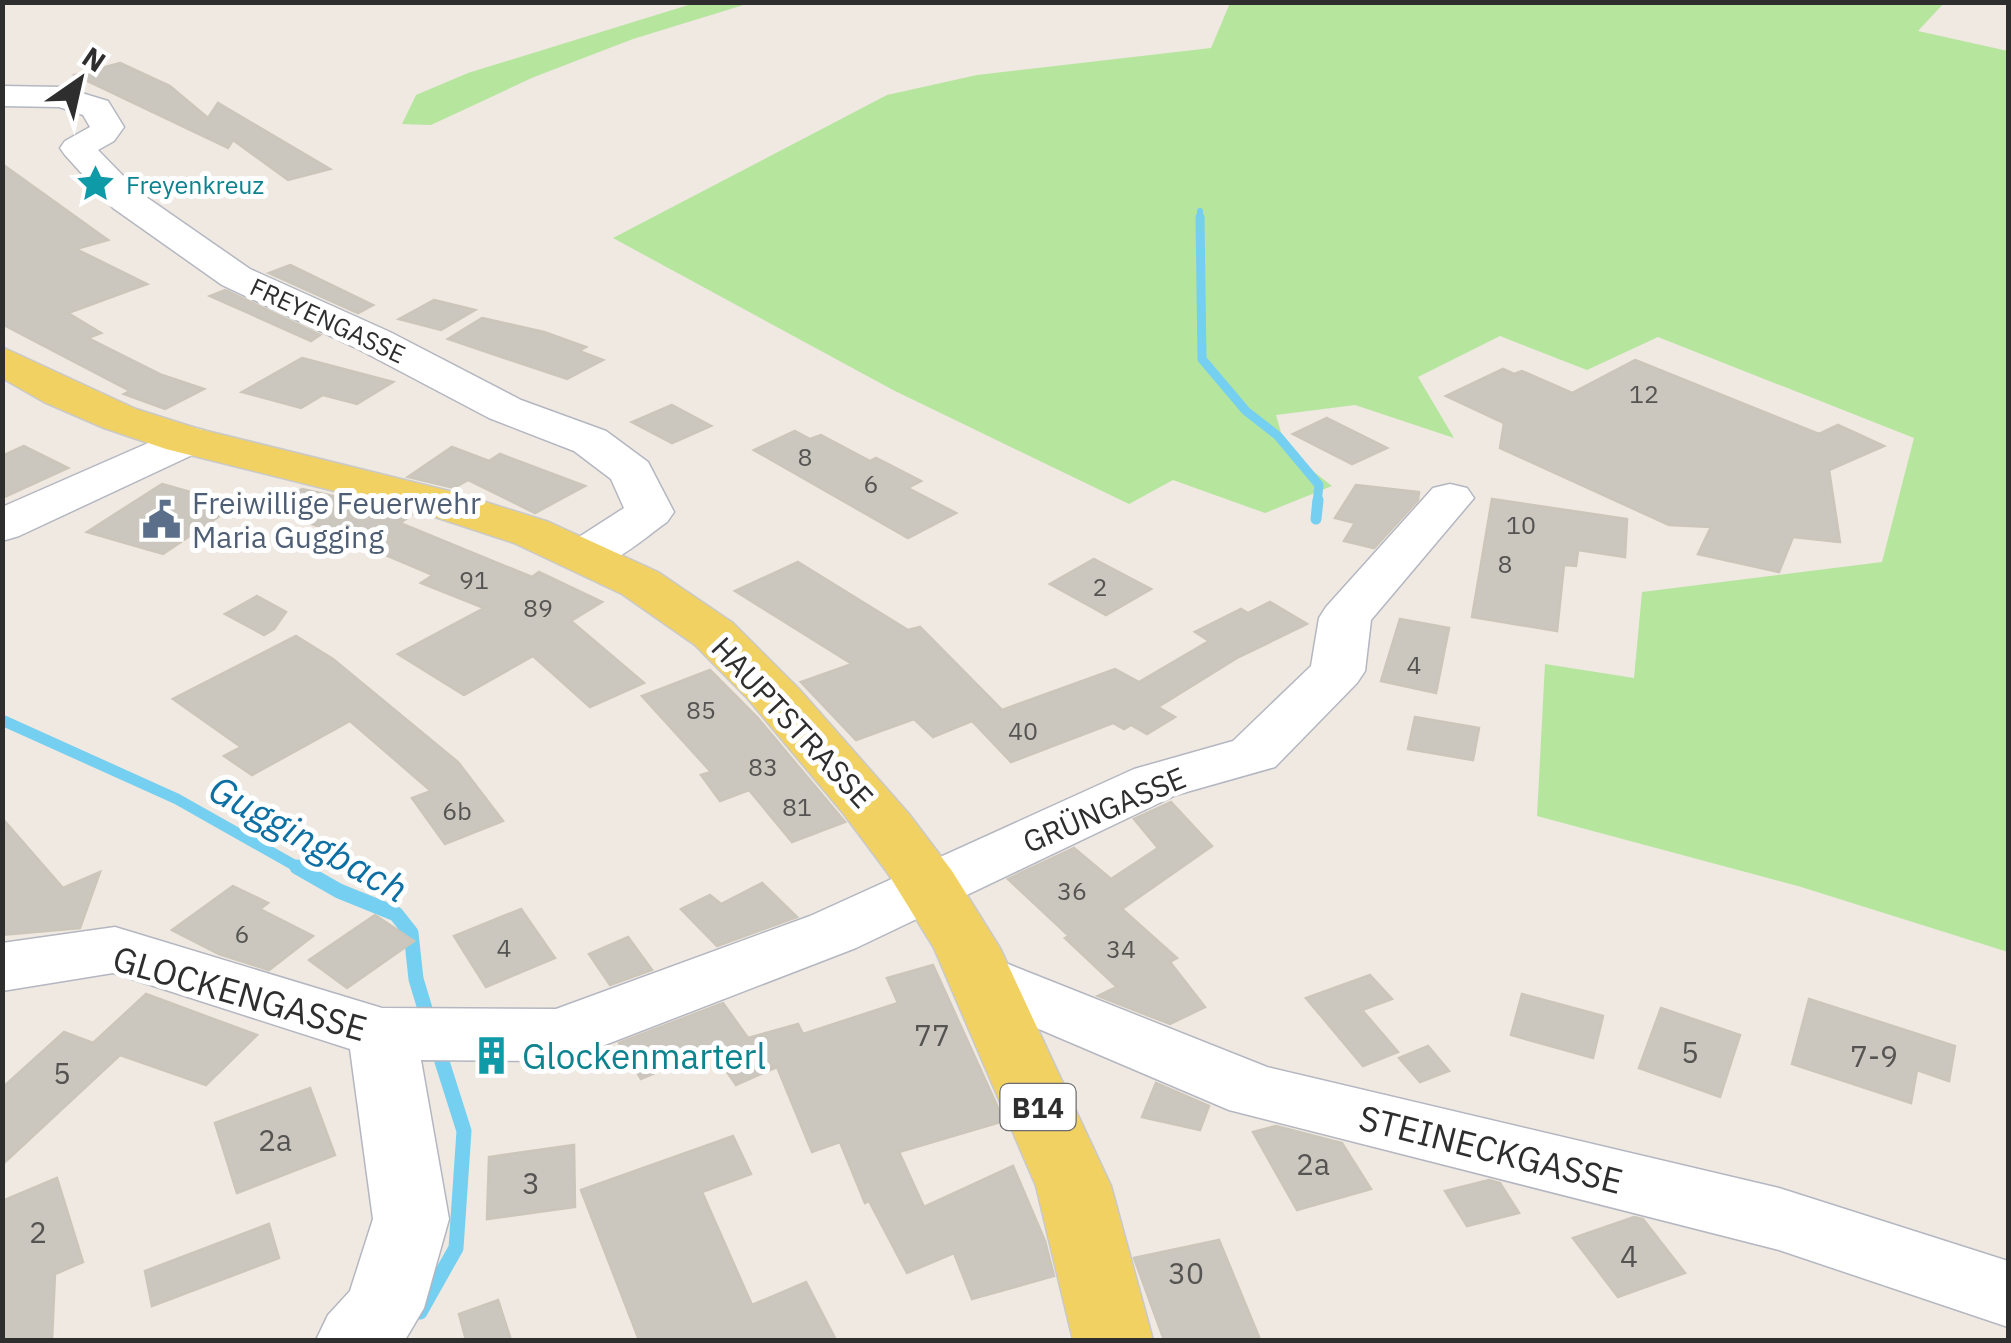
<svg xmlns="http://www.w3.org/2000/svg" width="2011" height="1343" font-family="'IBM Plex Sans',sans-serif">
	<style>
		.green { fill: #b6e59e }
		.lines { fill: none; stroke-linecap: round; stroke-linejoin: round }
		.stream-far3 { stroke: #75cff0; stroke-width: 6 }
		.stream-far2 { stroke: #75cff0; stroke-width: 9 }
		.stream-far1 { stroke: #75cff0; stroke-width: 11 }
		.stream { stroke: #75cff0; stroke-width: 15 }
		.building { fill: #cbc7bf; stroke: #cbc5ba; stroke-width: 2.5 }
		.minor-casing { stroke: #b4b7c1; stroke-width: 3 }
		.major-casing { stroke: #c9c9c9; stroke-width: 3 }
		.minor { fill: #fff; fill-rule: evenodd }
		.major { fill: #f2d163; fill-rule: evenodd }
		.labels { text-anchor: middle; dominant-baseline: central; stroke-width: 10; stroke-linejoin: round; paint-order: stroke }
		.far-culture-label { font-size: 25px; fill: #0d838f; stroke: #fff; text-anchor: start }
		.far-street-label { font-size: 25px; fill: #2e2e2e; stroke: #fff }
		.number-label { font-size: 25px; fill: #555452 }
		.shield { fill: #fff; stroke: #6d6d6d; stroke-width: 2.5 }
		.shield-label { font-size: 28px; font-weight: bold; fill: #2e2e2e }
		.service-label { font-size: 30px; fill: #4e5e75; stroke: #fff; text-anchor: start }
		.street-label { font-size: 30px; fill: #2e2e2e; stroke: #fff }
		.near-number-label { font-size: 30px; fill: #555452 }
		.near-street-label { font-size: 35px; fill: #2e2e2e; stroke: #fff }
		.near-culture-label { font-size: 35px; fill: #0d838f; stroke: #fff; text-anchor: start }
		.near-water-label { font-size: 38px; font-style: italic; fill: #0d6fa3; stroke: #fff }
	</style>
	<rect width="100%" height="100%" fill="#efe9e1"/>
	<g class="green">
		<path d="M 698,2 L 750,3 L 633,39 L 534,77 L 431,125 L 402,124 L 416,95 L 468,73 Z"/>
		<path d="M 1230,3 L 1944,3 L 1918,31 L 2008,51 L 2008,952 L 1798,886 L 1537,816 L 1545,664 L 1634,678 L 1642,592 L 1882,562 L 1914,438 L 1658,337 L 1587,370 L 1500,336 L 1418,377 L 1454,438 L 1355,405 L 1276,415 L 1286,450 L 1332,486 L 1265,513 L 1173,480 L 1129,504 L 893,390 L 613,238 L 887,95 L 977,75 L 1211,48 Z"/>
	</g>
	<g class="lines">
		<path class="stream-far3" d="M 1200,211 L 1200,220"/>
		<path class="stream-far2" d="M 1200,217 L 1202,359 L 1246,411 L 1278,436 L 1319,485 L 1317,503"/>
		<g class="stream-far1">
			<path d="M 1316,519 L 1318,500"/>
			<path d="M 2,720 L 177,799 L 301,869"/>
		</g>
		<g class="stream">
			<path d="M 297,867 L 339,891 L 396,914 L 411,933 L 416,979 L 429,1022"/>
			<path d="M 420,1312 L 456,1248 L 464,1131 L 438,1049"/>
		</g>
	</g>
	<g class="building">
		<path d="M 120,63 L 170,86 L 208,118 L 218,103 L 330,169 L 288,180 L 233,140 L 228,148 L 75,75 Z"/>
		<path d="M 2,164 L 108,240 L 76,249 L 147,284 L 68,313 L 101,333 L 88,338 L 162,375 L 204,389 L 165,409 L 124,394 L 130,391 L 2,324 Z"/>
		<path d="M 290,265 L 373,305 L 358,313 L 269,273 Z"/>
		<path d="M 225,290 L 320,335 L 311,341 L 210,296 Z"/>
		<path d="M 434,300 L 475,310 L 441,330 L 399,319 Z"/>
		<path d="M 482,318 L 544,332 L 586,347 L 579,351 L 603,360 L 567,379 L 448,339 Z"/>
		<path d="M 302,358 L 393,382 L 357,404 L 323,395 L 301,408 L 242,392 Z"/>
		<path d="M 1635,360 L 1819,434 L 1838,425 L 1884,446 L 1829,470 L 1840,542 L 1793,537 L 1779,572 L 1698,554 L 1711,527 L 1669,525 L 1500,448 L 1504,423 L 1446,396 L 1503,369 L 1514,374 L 1522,371 L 1572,393 Z"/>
		<path d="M 672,405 L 711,426 L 672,443 L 632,422 Z"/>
		<path d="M 1327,418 L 1387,448 L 1352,464 L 1293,434 Z"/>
		<path d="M 795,431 L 810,439 L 821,435 L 870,461 L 876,458 L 921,481 L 908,488 L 956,513 L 908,538 L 754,450 Z"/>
		<path d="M 24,446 L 68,468 L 2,498 L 2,456 Z"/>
		<path d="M 452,447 L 489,461 L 500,454 L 585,486 L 535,513 L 468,480 L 454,488 L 408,477 Z"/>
		<path d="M 162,484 L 236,505 L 163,554 L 87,532 Z"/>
		<path d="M 1356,485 L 1419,492 L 1418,500 L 1374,548 L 1344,541 L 1355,523 L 1335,518 Z"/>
		<path d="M 302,489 L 413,514 L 400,523 L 532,577 L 539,572 L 602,602 L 571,621 L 644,683 L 590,707 L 533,656 L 464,695 L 398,654 L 484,608 L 421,583 L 433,575 L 272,507 Z"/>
		<path d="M 1492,499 L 1627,519 L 1625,557 L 1578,550 L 1576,566 L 1564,565 L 1557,631 L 1472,617 Z"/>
		<path d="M 1094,559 L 1151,589 L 1106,615 L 1050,584 Z"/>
		<path d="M 798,562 L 908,630 L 920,627 L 1002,710 L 1115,669 L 1139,682 L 1209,641 L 1195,632 L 1241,609 L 1248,613 L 1270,602 L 1307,624 L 1237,658 L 1158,707 L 1175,717 L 1147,734 L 1131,725 L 1124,729 L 1113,723 L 1011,762 L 972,721 L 933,737 L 914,719 L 856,740 L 801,682 L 852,664 L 735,591 Z"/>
		<path d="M 257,596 L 286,612 L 274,629 L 264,635 L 225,614 Z"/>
		<path d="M 1400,619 L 1449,628 L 1436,693 L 1381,681 Z"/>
		<path d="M 296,636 L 333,659 L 458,762 L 503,821 L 445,844 L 412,798 L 431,791 L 350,721 L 252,775 L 224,756 L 241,747 L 173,699 Z"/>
		<path d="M 710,670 L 757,717 L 845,822 L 792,842 L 749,790 L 720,801 L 701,775 L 711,772 L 642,696 Z"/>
		<path d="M 1415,717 L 1479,728 L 1473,760 L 1408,749 Z"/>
		<path d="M 1171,802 L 1212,846 L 1122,909 L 1177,958 L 1170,962 L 1205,1007 L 1170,1024 L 1098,996 L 1117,987 L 1065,938 L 1069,936 L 1008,879 L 1074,848 L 1111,879 L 1158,848 L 1134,819 Z"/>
		<path d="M 2,818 L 63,888 L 100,872 L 80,928 L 2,935 Z"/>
		<path d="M 762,883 L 797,917 L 717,946 L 681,909 L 710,895 L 721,904 Z"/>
		<path d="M 233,886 L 268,903 L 260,909 L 313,936 L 269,970 L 219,954 L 172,930 Z"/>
		<path d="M 521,909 L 555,958 L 486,987 L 454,936 Z"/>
		<path d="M 375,915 L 414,941 L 347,988 L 309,960 Z"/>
		<path d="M 628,937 L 652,970 L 610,985 L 589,954 Z"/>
		<path d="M 933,965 L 1004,1121 L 899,1152 L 924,1207 L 1013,1166 L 1045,1241 L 1054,1276 L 972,1299 L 954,1253 L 907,1273 L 869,1201 L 865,1203 L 840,1142 L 812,1152 L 777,1067 L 736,1085 L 711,1049 L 641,1079 L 619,1043 L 723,1003 L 748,1038 L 798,1024 L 803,1034 L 898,1003 L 887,978 Z"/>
		<path d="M 1370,975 L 1392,999 L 1362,1010 L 1398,1052 L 1363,1066 L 1306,998 Z"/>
		<path d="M 146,994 L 257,1035 L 206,1085 L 120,1055 L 2,1165 L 2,1088 L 64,1032 L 93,1043 Z"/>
		<path d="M 1522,994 L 1603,1016 L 1593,1058 L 1511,1035 Z"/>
		<path d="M 1809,999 L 1955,1046 L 1949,1081 L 1917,1070 L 1911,1103 L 1792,1064 Z"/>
		<path d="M 1661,1008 L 1740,1035 L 1720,1097 L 1639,1068 Z"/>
		<path d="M 1428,1046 L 1449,1071 L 1420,1082 L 1399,1058 Z"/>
		<path d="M 1156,1083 L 1209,1106 L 1200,1130 L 1142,1117 Z"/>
		<path d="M 310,1088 L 335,1155 L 237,1193 L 215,1123 Z"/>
		<path d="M 1276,1126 L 1342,1143 L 1371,1189 L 1297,1210 L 1253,1132 Z"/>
		<path d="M 733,1136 L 751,1174 L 702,1192 L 752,1305 L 806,1282 L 836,1340 L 639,1340 L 581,1190 Z"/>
		<path d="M 574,1145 L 575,1207 L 487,1219 L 489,1157 Z"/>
		<path d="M 57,1178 L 83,1262 L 55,1274 L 52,1340 L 2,1340 L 2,1201 Z"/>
		<path d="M 1489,1180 L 1500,1183 L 1519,1213 L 1467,1226 L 1445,1191 Z"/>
		<path d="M 1634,1217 L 1643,1219 L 1685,1273 L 1618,1297 L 1573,1238 Z"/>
		<path d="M 269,1224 L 279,1258 L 152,1306 L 145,1271 Z"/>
		<path d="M 1219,1240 L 1259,1337 L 1241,1340 L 1164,1340 L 1134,1258 Z"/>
		<path d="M 498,1300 L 511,1340 L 466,1340 L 459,1314 Z"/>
	</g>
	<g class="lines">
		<defs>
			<g id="minor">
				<path d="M 2,86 L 62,87 L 108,101 L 124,127 L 114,141 L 98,150 L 139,192 L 250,269 L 390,332 L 521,400 L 606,431 L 648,462 L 674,512 L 667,522 C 637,543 607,575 568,566 L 561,555 L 568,544 L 624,508 L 611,479 L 574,451 L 489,418 L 360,350 L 222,285 L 113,208 L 65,155 L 60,148 L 65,141 L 90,127 L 83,115 L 59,107 L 2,106 Z"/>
				<path d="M 187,426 L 203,430 L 210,440 L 203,450 L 19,536 L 2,541 L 2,507 Z"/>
				<path d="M 1450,484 L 1467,488 L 1474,498 L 1371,620 L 1365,671 L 1357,683 L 1275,767 L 1176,795 L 856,948 L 584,1053 L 560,1061 L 421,1060 L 449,1219 L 424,1308 L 405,1340 L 316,1340 L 328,1315 L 350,1291 L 373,1219 L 350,1049 L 113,973 L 2,991 L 2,943 L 115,927 L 382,1008 L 556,1009 L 810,916 L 1134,769 L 1233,741 L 1311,666 L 1319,618 L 1326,607 L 1433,488 Z"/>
				<path d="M 983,954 L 1267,1067 L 1779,1188 L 2008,1261 L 2008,1327 L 1779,1250 L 1229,1110 L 959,995 L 950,978 L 959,961 Z"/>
			</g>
			<path id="major" d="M 2,347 L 136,409 L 199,429 L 457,493 L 549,522 L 658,572 L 733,623 L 800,690 L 909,814 L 952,871 L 1000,948 L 1111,1186 L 1153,1340 L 1073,1340 L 1036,1186 L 934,948 L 887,872 L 843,813 L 748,699 L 695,645 L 622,594 L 514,543 L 423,513 L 166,449 L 104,428 L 44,402 L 2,378 Z"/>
		</defs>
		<use href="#minor" class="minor-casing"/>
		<use href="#major" class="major-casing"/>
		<use href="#minor" class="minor"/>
		<use href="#major" class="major"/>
	</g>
	<defs>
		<symbol id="sight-bare" viewBox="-9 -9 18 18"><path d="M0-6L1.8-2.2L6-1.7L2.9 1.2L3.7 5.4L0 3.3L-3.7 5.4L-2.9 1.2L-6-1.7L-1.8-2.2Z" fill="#0f9aa8" stroke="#fff" stroke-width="2.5" paint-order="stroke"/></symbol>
		<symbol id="civic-bare" viewBox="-9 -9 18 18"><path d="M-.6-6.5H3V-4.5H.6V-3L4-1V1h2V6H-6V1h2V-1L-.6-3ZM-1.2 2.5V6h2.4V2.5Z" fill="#5c6f8a" stroke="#fff" stroke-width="2.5" paint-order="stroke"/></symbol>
		<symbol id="building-bare" viewBox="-9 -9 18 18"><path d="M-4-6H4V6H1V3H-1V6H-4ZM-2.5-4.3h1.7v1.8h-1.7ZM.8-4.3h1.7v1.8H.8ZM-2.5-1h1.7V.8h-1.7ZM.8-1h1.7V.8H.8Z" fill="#0f9aa8" stroke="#fff" stroke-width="2.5" paint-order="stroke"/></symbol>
	</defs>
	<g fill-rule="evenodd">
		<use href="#sight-bare" x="68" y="156" width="55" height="55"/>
		<use href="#civic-bare" x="134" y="492" width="55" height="55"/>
		<use href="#building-bare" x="464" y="1028" width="55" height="55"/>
	</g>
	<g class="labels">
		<g class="far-culture-label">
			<text x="126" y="184">Freyenkreuz</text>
		</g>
		<g class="far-street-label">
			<text transform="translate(328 320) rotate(25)">FREYENGASSE</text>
		</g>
		<g class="number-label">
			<text x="1644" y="393">12</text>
			<text x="805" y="456">8</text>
			<text x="871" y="483">6</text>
			<text x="1521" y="524">10</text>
			<text x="1505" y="563">8</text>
			<text x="474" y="579">91</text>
			<text x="1100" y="586">2</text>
			<text x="538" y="607">89</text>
			<text x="1414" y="664">4</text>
			<text x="701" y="709">85</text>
			<text x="1023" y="730">40</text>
			<text x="763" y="766">83</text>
			<text x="797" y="806">81</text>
			<text x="457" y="810">6b</text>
			<text x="1072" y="890">36</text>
			<text x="242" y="933">6</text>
			<text x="504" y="947">4</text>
			<text x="1121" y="948">34</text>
		</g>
		<rect class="shield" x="1000.5" y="1084" width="75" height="46" rx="8"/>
		<g class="shield-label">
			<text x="1038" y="1107">B14</text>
		</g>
		<g class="service-label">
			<text x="192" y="502">Freiwillige Feuerwehr<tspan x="192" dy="34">Maria Gugging</tspan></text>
		</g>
		<g class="street-label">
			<text transform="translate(793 722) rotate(47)">HAUPTSTRASSE</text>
			<text transform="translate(1104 809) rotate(-23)">GRÜNGASSE</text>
		</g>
		<g class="near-number-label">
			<text x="932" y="1034">77</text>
			<text x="1690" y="1051">5</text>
			<text x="1874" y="1055">7-9</text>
			<text x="62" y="1072">5</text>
			<text x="275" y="1139">2a</text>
			<text x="1313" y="1163">2a</text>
			<text x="531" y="1182">3</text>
			<text x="38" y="1231">2</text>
			<text x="1629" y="1255">4</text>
			<text x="1186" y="1272">30</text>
		</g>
		<g class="near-street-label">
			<text transform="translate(240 993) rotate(16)">GLOCKENGASSE</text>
			<text transform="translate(1491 1149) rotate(14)">STEINECKGASSE</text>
		</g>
		<g class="near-culture-label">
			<text x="522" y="1056">Glockenmarterl</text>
		</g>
		<g class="near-water-label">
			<text transform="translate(309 838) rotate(29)">Guggingbach</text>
		</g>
	</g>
	<rect width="2011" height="1343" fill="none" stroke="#2e2e2e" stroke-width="10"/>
	<g transform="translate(80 80) rotate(34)" stroke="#ffffff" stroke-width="8" paint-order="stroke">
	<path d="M0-8L18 38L0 25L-18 38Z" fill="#2e2e2e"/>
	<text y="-15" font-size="28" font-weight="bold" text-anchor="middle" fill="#2e2e2e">N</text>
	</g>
</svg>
